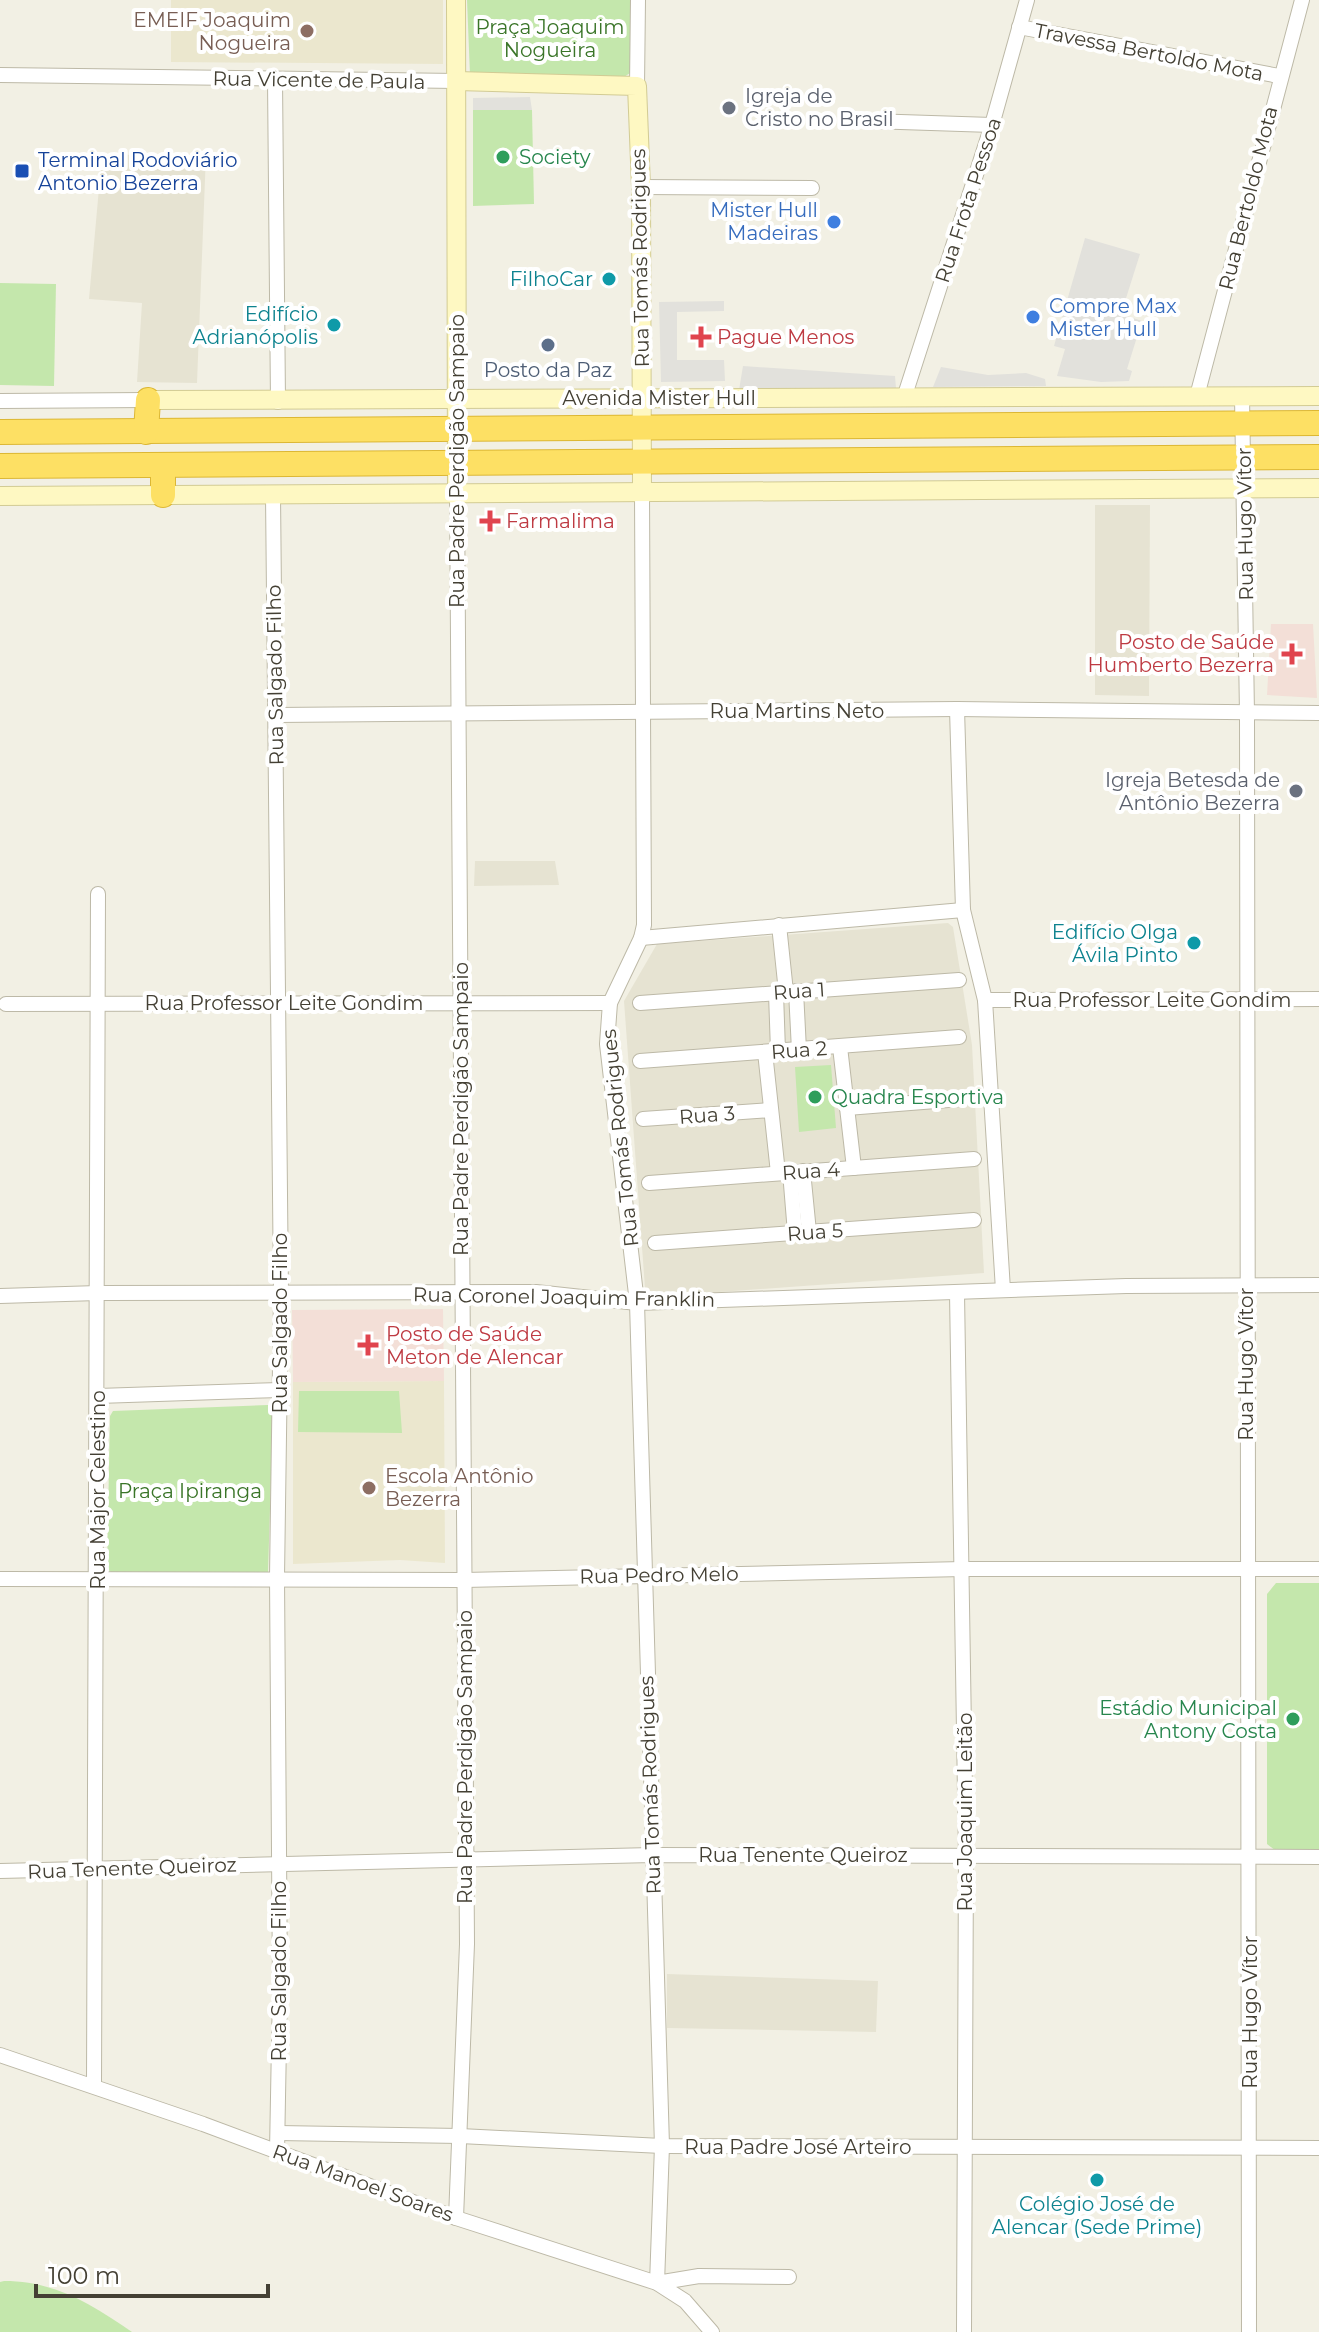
<svg xmlns="http://www.w3.org/2000/svg" width="1319" height="2332" font-family="Montserrat,sans-serif">
	<style>
		.residential { fill: #e6e3d2 }
		.education { fill: #ebe7ce }
		.medical { fill: #f3dfd7 }
		.green { fill: #c4e7ac }
		.parking { fill: #e2e1dc }
		.lines { fill: none; stroke-linecap: round; stroke-linejoin: round }
		.street-casing { stroke: #bdb9a7; stroke-width: 16 }
		.secondary-casing { stroke: #d2cb94; stroke-width: 20 }
		.highway-casing { stroke: #dcb734; stroke-width: 26 }
		.street { stroke: #fff; stroke-width: 14 }
		.secondary { stroke: #fef8c2; stroke-width: 18 }
		.highway { stroke: #fde064; stroke-width: 24 }
		.education-dot { fill: #8d6e63; stroke: #fff; stroke-width: 3 }
		.worship-dot { fill: #6b7280; stroke: #fff; stroke-width: 3 }
		.leisure-dot { fill: #2e9e5b; stroke: #fff; stroke-width: 3 }
		.transit-dot { fill: #1a4fb4; stroke: #fff; stroke-width: 3 }
		.shop-dot { fill: #3f7fe0; stroke: #fff; stroke-width: 3 }
		.culture-dot { fill: #0f9aa8; stroke: #fff; stroke-width: 3 }
		.health-dot { fill: #e0444e; stroke: #fff; stroke-width: 3 }
		.service-dot { fill: #5c6f8a; stroke: #fff; stroke-width: 3 }
		.labels { text-anchor: middle; dominant-baseline: central; stroke-width: 8; stroke-linejoin: round; paint-order: stroke }
		.education-label { font-size: 20px; fill: #785e54; stroke: #fff; text-anchor: end }
		.park-label { font-size: 20px; fill: #3a7528; stroke: #fff }
		.street-label { font-size: 20px; fill: #444034; stroke: #fff }
		.worship-label { font-size: 20px; fill: #5b616d; stroke: #fff; text-anchor: start }
		.leisure-label { font-size: 20px; fill: #27864d; stroke: #fff; text-anchor: start }
		.transit-label { font-size: 20px; fill: #164399; stroke: #fff; text-anchor: start }
		.shop-label { font-size: 20px; fill: #366cbe; stroke: #fff; text-anchor: end }
		.culture-label { font-size: 20px; fill: #0d838f; stroke: #fff; text-anchor: end }
		.health-label { font-size: 20px; fill: #be3a42; stroke: #fff; text-anchor: start }
		.service-label { font-size: 20px; fill: #4e5e75; stroke: #fff }
	</style>
	<rect width="100%" height="100%" fill="#f2f0e4"/>
	<g class="residential">
		<path d="M 206,154 L 197,383 L 137,382 L 142,303 L 89,299 L 102,155 Z"/>
		<path d="M 1095,505 L 1150,505 L 1149,696 L 1095,695 Z"/>
		<path d="M 475,861 L 555,861 L 559,885 L 474,886 Z"/>
		<path d="M 948,923 L 953,927 L 972,1045 L 984,1273 L 650,1297 L 645,1288 L 624,1001 L 657,944 Z"/>
		<path d="M 667,1974 L 878,1981 L 876,2032 L 667,2028 Z"/>
	</g>
	<g class="education">
		<path d="M 171,0 L 443,0 L 443,64 L 171,62 Z"/>
		<path d="M 444,1381 L 445,1563 L 400,1560 L 293,1564 L 293,1382 Z"/>
	</g>
	<g class="medical">
		<path d="M 1271,624 L 1313,624 L 1317,698 L 1267,695 Z"/>
		<path d="M 443,1309 L 444,1381 L 293,1382 L 292,1310 Z"/>
	</g>
	<g class="green">
		<path d="M 467,0 L 633,0 L 633,71 L 624,77 L 470,75 Z"/>
		<path d="M 473,110 L 532,110 L 534,204 L 473,206 Z"/>
		<path d="M 0,283 L 56,284 L 54,386 L 0,385 Z"/>
		<path d="M 831,1065 L 836,1128 L 799,1132 L 795,1067 Z"/>
		<path d="M 299,1391 L 399,1391 L 402,1433 L 298,1432 Z"/>
		<path d="M 268,1405 L 273,1412 L 268,1572 L 111,1572 L 107,1569 L 110,1416 L 113,1411 Z"/>
		<path d="M 1276,1583 L 1319,1583 L 1319,1851 L 1276,1851 L 1267,1844 L 1267,1594 Z"/>
		<path d="M 4,2281 C 55,2281 91,2304 132,2332 L 0,2332 L 0,2282 Z"/>
	</g>
	<g class="parking">
		<path d="M 530,97 L 532,110 L 473,110 L 473,98 Z"/>
		<path d="M 1085,238 L 1140,254 L 1121,314 L 1142,321 L 1127,369 L 1132,371 L 1129,381 L 1101,382 L 1057,376 L 1065,349 L 1054,346 Z"/>
		<path d="M 724,301 L 724,311 L 677,312 L 677,360 L 724,360 L 725,381 L 661,382 L 659,302 Z"/>
		<path d="M 743,366 L 895,376 L 896,388 L 739,390 Z"/>
		<path d="M 941,367 L 988,375 L 1026,373 L 1045,379 L 1046,386 L 933,387 Z"/>
	</g>
	<g class="lines">
		<defs>
			<g id="street">
				<path d="M 1019,27 L 1279,76"/>
				<path d="M 0,75 L 457,81"/>
				<path d="M 275,80 L 278,402"/>
				<path d="M 637,86 L 638,0"/>
				<path d="M 870,121 L 992,125"/>
				<path d="M 641,187 L 812,188"/>
				<path d="M 1197,396 L 1302,0"/>
				<path d="M 1242,396 L 1247,714 L 1249,2332"/>
				<path d="M 904,398 L 992,125 L 1027,0"/>
				<path d="M 0,401 L 148,400"/>
				<path d="M 642,492 L 644,925 L 641,938 L 610,1003 L 607,1044 L 637,1303 L 662,2146 L 657,2283 L 699,2276 L 789,2277"/>
				<path d="M 273,495 L 281,1294 L 277,1577 L 280,1988 L 277,2152"/>
				<path d="M 957,709 L 963,910 L 985,1000 L 1003,1290"/>
				<path d="M 276,715 L 957,709 L 1319,713"/>
				<path d="M 779,925 L 786,992"/>
				<path d="M 641,938 L 963,910"/>
				<path d="M 796,991 L 799,1050"/>
				<path d="M 776,993 L 778,1051"/>
				<path d="M 985,1000 L 1319,999"/>
				<path d="M 640,1003 L 959,980"/>
				<path d="M 6,1004 L 610,1003"/>
				<path d="M 840,1047 L 854,1168"/>
				<path d="M 765,1052 L 778,1173"/>
				<path d="M 640,1061 L 959,1037"/>
				<path d="M 847,1108 L 961,1099"/>
				<path d="M 643,1119 L 771,1110"/>
				<path d="M 803,1171 L 809,1232"/>
				<path d="M 790,1172 L 795,1233"/>
				<path d="M 649,1183 L 974,1159"/>
				<path d="M 655,1243 L 974,1220"/>
				<path d="M 957,1293 L 966,1856 L 964,2332"/>
				<path d="M 0,1296 L 98,1293 L 536,1292 L 637,1303 L 1126,1286 L 1319,1285"/>
				<path d="M 98,1396 L 280,1390"/>
				<path d="M 0,1579 L 464,1580 L 963,1569 L 1319,1569"/>
				<path d="M 0,1871 L 652,1855 L 1319,1857"/>
				<path d="M 0,2055 L 203,2124 L 456,2218 L 657,2283 L 685,2301 L 712,2332"/>
				<path d="M 94,2086 L 98,894"/>
				<path d="M 278,2133 L 460,2136 L 662,2146 L 1319,2148"/>
				<path d="M 456,2218 L 467,1944 L 457,492"/>
			</g>
			<g id="secondary">
				<path d="M 456,0 L 457,492"/>
				<path d="M 457,81 L 637,86 L 641,187 L 642,492"/>
				<path d="M 148,400 L 1319,396"/>
				<path d="M 0,496 L 1319,488"/>
			</g>
			<g id="highway">
				<path d="M 0,432 L 1319,423"/>
				<path d="M 146,432 L 148,400"/>
				<path d="M 0,466 L 1319,457"/>
				<path d="M 163,495 L 163,466"/>
			</g>
		</defs>
		<use href="#street" class="street-casing"/>
		<use href="#secondary" class="secondary-casing"/>
		<use href="#highway" class="highway-casing"/>
		<use href="#street" class="street"/>
		<use href="#secondary" class="secondary"/>
		<use href="#highway" class="highway"/>
	</g>
	<g class="education-dot">
		<circle cx="307" cy="31" r="8"/>
		<circle cx="369" cy="1488" r="8"/>
	</g>
	<g class="worship-dot">
		<circle cx="729" cy="108" r="8"/>
		<circle cx="1296" cy="791" r="8"/>
	</g>
	<g class="leisure-dot">
		<circle cx="503" cy="157" r="8"/>
		<circle cx="815" cy="1097" r="8"/>
		<circle cx="1293" cy="1719" r="8"/>
	</g>
	<rect class="transit-dot" x="14" y="163" width="16" height="16" rx="4"/>
	<g class="shop-dot">
		<circle cx="834" cy="222" r="8"/>
		<circle cx="1033" cy="317" r="8"/>
	</g>
	<g class="culture-dot">
		<circle cx="609" cy="279" r="8"/>
		<circle cx="334" cy="325" r="8"/>
		<circle cx="1194" cy="943" r="8"/>
		<circle cx="1097" cy="2180" r="8"/>
	</g>
	<g class="health-dot">
		<path d="M697 325h8v8h8v8h-8v8h-8v-8h-8v-8h8z"/>
		<path d="M486 509h8v8h8v8h-8v8h-8v-8h-8v-8h8z"/>
		<path d="M1288 642h8v8h8v8h-8v8h-8v-8h-8v-8h8z"/>
		<path d="M364 1333h8v8h8v8h-8v8h-8v-8h-8v-8h8z"/>
	</g>
	<circle class="service-dot" cx="548" cy="345" r="8"/>
	<g class="labels">
		<g class="education-label">
			<text x="291" y="20">EMEIF Joaquim<tspan x="291" dy="23">Nogueira</tspan></text>
			<text x="385" y="1476" text-anchor="start">Escola Antônio<tspan x="385" dy="23">Bezerra</tspan></text>
		</g>
		<g class="park-label">
			<text x="550" y="27">Praça Joaquim<tspan x="550" dy="23">Nogueira</tspan></text>
			<text x="190" y="1491">Praça Ipiranga</text>
		</g>
		<g class="street-label">
			<text transform="translate(1149 52) rotate(11)">Travessa Bertoldo Mota</text>
			<text transform="translate(319 80) rotate(1)">Rua Vicente de Paula</text>
			<text transform="translate(1248 198) rotate(-76)">Rua Bertoldo Mota</text>
			<text transform="translate(968 200) rotate(-72)">Rua Frota Pessoa</text>
			<text transform="translate(640 258) rotate(-91)">Rua Tomás Rodrigues</text>
			<text x="659" y="398">Avenida Mister Hull</text>
			<text transform="translate(457 461) rotate(-90)">Rua Padre Perdigão Sampaio</text>
			<text transform="translate(1245 524) rotate(-91)">Rua Hugo Vítor</text>
			<text transform="translate(275 675) rotate(-91)">Rua Salgado Filho</text>
			<text x="797" y="711">Rua Martins Neto</text>
			<text transform="translate(799 991) rotate(-4)">Rua 1</text>
			<text x="1152" y="1000">Rua Professor Leite Gondim</text>
			<text x="284" y="1003">Rua Professor Leite Gondim</text>
			<text transform="translate(799 1050) rotate(-4)">Rua 2</text>
			<text transform="translate(461 1109) rotate(-90)">Rua Padre Perdigão Sampaio</text>
			<text transform="translate(707 1115) rotate(-4)">Rua 3</text>
			<text transform="translate(620 1138) rotate(-96)">Rua Tomás Rodrigues</text>
			<text transform="translate(811 1171) rotate(-4)">Rua 4</text>
			<text transform="translate(815 1232) rotate(-4)">Rua 5</text>
			<text transform="translate(564 1297) rotate(1)">Rua Coronel Joaquim Franklin</text>
			<text transform="translate(280 1323) rotate(-90)">Rua Salgado Filho</text>
			<text transform="translate(1246 1364) rotate(-90)">Rua Hugo Vítor</text>
			<text transform="translate(98 1490) rotate(-90)">Rua Major Celestino</text>
			<text transform="translate(659 1575) rotate(-1)">Rua Pedro Melo</text>
			<text transform="translate(465 1757) rotate(-90)">Rua Padre Perdigão Sampaio</text>
			<text transform="translate(650 1785) rotate(-92)">Rua Tomás Rodrigues</text>
			<text transform="translate(965 1812) rotate(-90)">Rua Joaquim Leitão</text>
			<text x="803" y="1855">Rua Tenente Queiroz</text>
			<text transform="translate(132 1868) rotate(-2)">Rua Tenente Queiroz</text>
			<text transform="translate(279 1971) rotate(-90)">Rua Salgado Filho</text>
			<text transform="translate(1250 2012) rotate(-90)">Rua Hugo Vítor</text>
			<text x="798" y="2147">Rua Padre José Arteiro</text>
			<text transform="translate(363 2183) rotate(20)">Rua Manoel Soares</text>
		</g>
		<g class="worship-label">
			<text x="745" y="96">Igreja de<tspan x="745" dy="23">Cristo no Brasil</tspan></text>
			<text x="1280" y="780" text-anchor="end">Igreja Betesda de<tspan x="1280" dy="23">Antônio Bezerra</tspan></text>
		</g>
		<g class="leisure-label">
			<text x="519" y="157">Society</text>
			<text x="831" y="1097">Quadra Esportiva</text>
			<text x="1277" y="1708" text-anchor="end">Estádio Municipal<tspan x="1277" dy="23">Antony Costa</tspan></text>
		</g>
		<g class="transit-label">
			<text x="38" y="160">Terminal Rodoviário<tspan x="38" dy="23">Antonio Bezerra</tspan></text>
		</g>
		<g class="shop-label">
			<text x="818" y="210">Mister Hull<tspan x="818" dy="23">Madeiras</tspan></text>
			<text x="1049" y="306" text-anchor="start">Compre Max<tspan x="1049" dy="23">Mister Hull</tspan></text>
		</g>
		<g class="culture-label">
			<text x="593" y="279">FilhoCar</text>
			<text x="318" y="314">Edifício<tspan x="318" dy="23">Adrianópolis</tspan></text>
			<text x="1178" y="932">Edifício Olga<tspan x="1178" dy="23">Ávila Pinto</tspan></text>
			<text x="1097" y="2204" text-anchor="middle">Colégio José de<tspan x="1097" dy="23">Alencar (Sede Prime)</tspan></text>
		</g>
		<g class="health-label">
			<text x="717" y="337">Pague Menos</text>
			<text x="506" y="521">Farmalima</text>
			<text x="1274" y="642" text-anchor="end">Posto de Saúde<tspan x="1274" dy="23">Humberto Bezerra</tspan></text>
			<text x="386" y="1334">Posto de Saúde<tspan x="386" dy="23">Meton de Alencar</tspan></text>
		</g>
		<g class="service-label">
			<text x="548" y="370">Posto da Paz</text>
		</g>
	</g>
	<path d="M36 2284v12h232v-12" fill="none" stroke="#444034" stroke-width="4"/>
	<text x="48" y="2284" font-size="24" fill="#444034" stroke="#ffffff" stroke-width="6" paint-order="stroke">100 m</text>
</svg>
